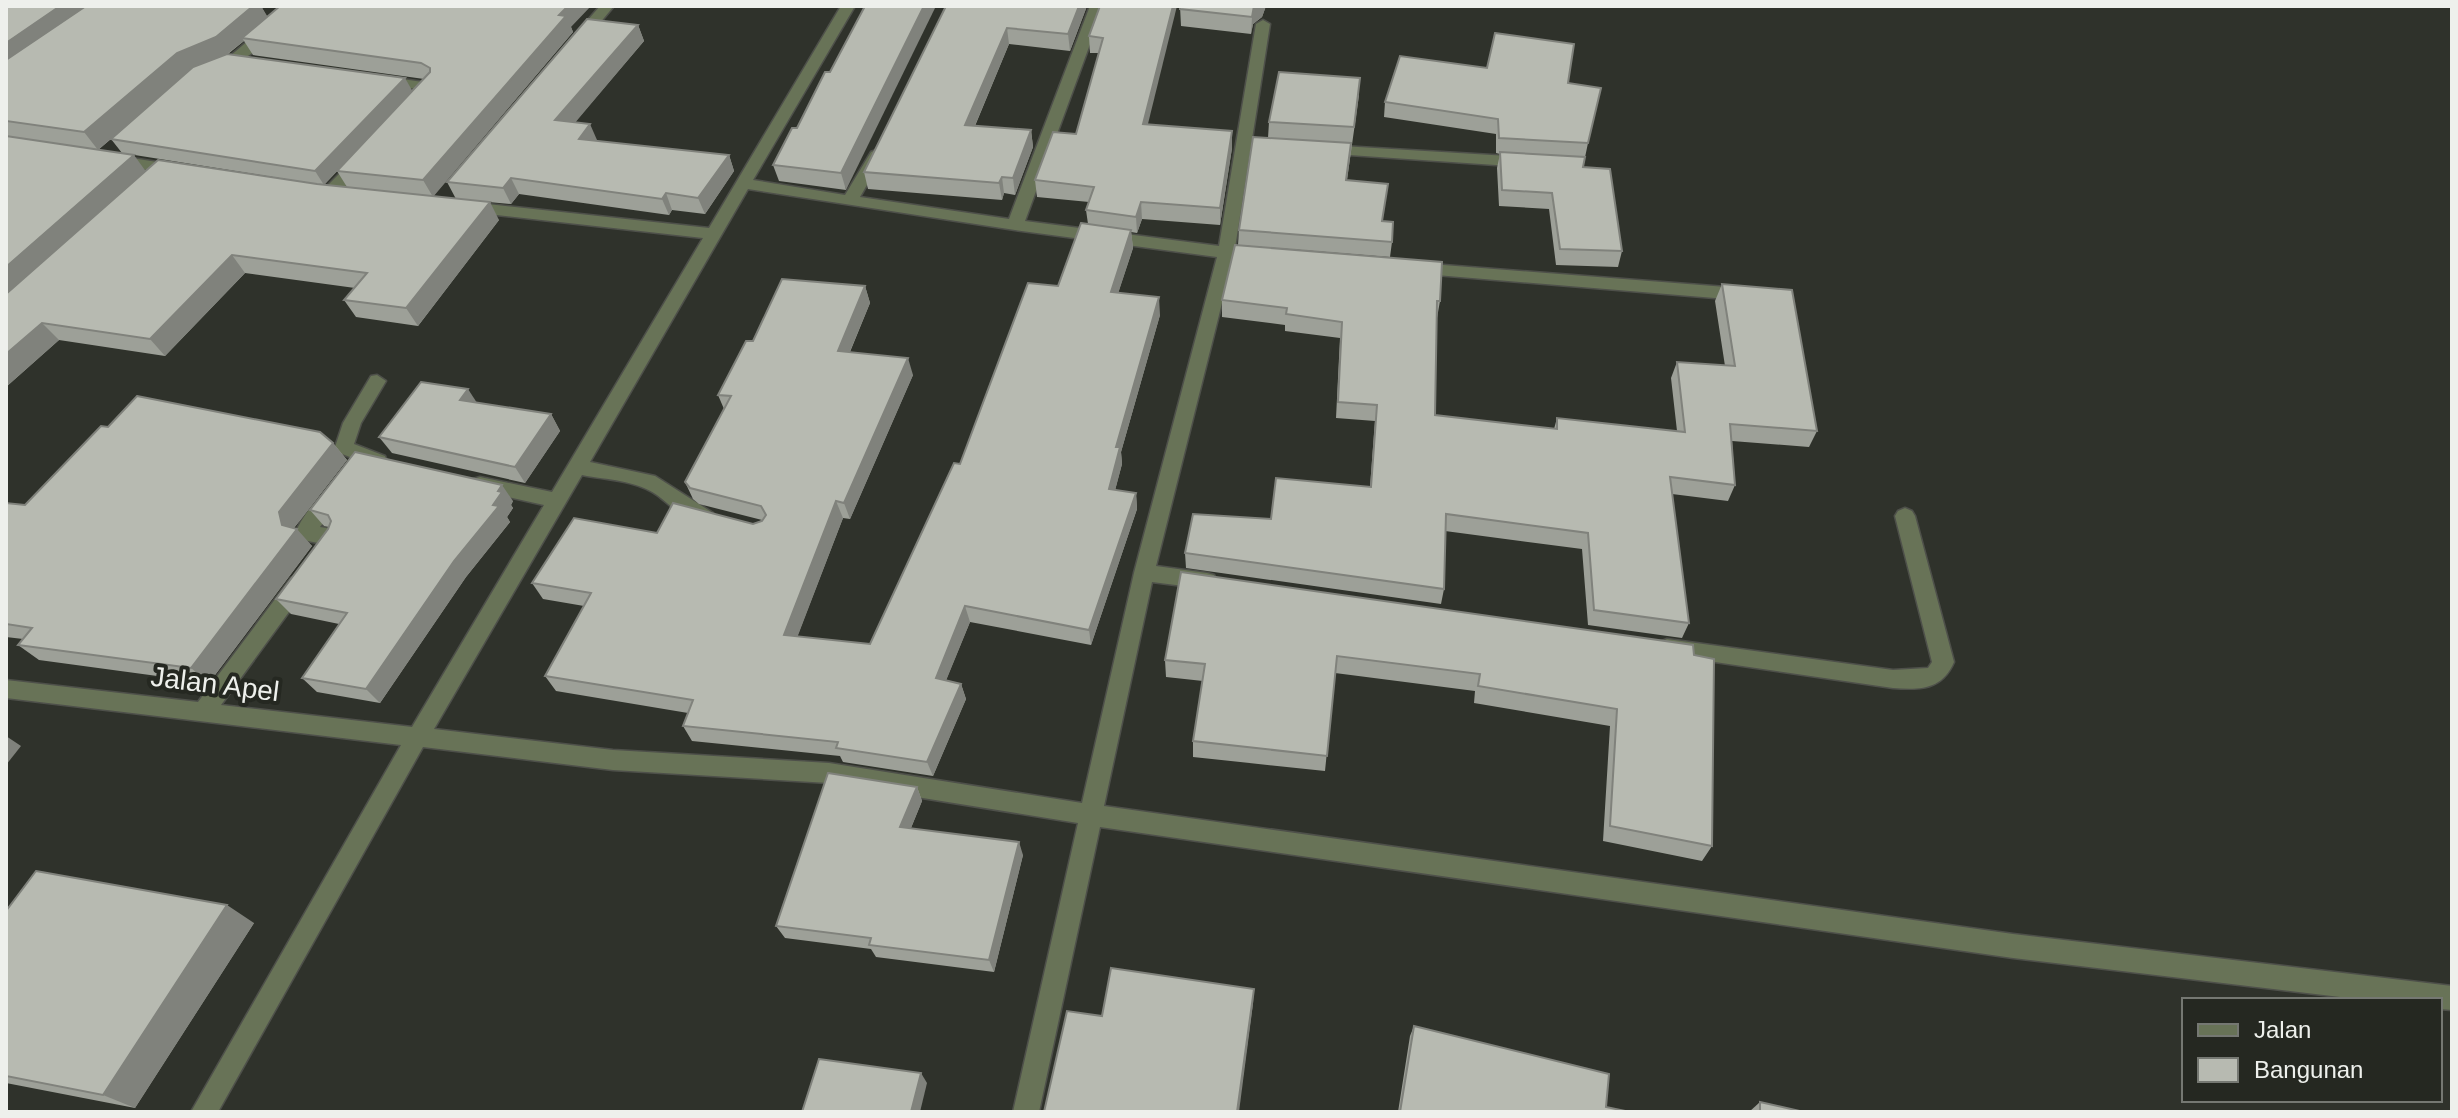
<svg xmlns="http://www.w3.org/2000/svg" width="2458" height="1118" font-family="Helvetica,sans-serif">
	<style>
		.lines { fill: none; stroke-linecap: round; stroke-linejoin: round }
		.minor-casing { stroke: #4e504a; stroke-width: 3 }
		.minor { fill: #687357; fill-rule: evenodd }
		.wall { fill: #9da098; fill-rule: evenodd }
		.shaded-wall { fill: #80827c }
		.building { fill: #b7bab1; stroke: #80827c; stroke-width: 2 }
		.labels { text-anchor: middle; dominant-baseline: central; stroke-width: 8; stroke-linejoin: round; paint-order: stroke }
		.street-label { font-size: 28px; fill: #eef0ec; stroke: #252821 }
	</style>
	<rect width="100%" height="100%" fill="#2f322b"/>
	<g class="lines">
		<defs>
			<g id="minor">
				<path d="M 289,6 L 304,6 C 287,25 235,75 210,71 L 210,65 L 229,57 Z"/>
				<path d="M 600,6 L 614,6 L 584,42 L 574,42 L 574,36 Z"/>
				<path d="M 841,6 L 855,6 L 753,180 L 845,195 L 871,152 L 876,150 L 884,155 L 860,197 L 1009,219 L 1090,6 L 1104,6 L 1025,221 L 1219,246 L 1256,24 L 1263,20 L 1270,24 L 1235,248 L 1246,254 L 1244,258 L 1233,259 L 1156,566 L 1207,573 L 1214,575 L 1217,581 L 1214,587 L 1207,589 L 1152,582 L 1104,806 L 2013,934 L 2452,986 L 2452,1010 L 2440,1009 L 2440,1000 L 2365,1000 L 2013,958 L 1100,827 L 1039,1112 L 1013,1112 L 1078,823 L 829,783 L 613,770 L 423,747 L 218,1112 L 191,1112 L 401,745 L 6,698 L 6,680 L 198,702 L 291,578 L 298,576 L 305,578 L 308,584 L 305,590 L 221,705 L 412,727 L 544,505 L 473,489 L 470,484 L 473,479 L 480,477 L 552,492 L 703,238 L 469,212 L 461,207 L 469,202 L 709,228 ZM 748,189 L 1015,230 L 1217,257 L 1134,573 L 1082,803 L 829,763 L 613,750 L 434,729 L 582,475 C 608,480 635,480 657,495 C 672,506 693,530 713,523 L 716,518 L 713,513 L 655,476 L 590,462 Z"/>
				<path d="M 381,76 L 430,83 L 437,87 L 430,91 L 376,83 L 376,77 Z"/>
				<path d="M 1325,145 L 1525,157 L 1533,162 L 1525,167 L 1320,153 L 1317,150 Z"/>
				<path d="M 113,155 L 176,165 L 184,170 L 176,175 L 108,163 L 105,160 Z"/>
				<path d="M 361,155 L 366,157 L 366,163 L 335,198 L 323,198 L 323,190 L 356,157 Z"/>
				<path d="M 1418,263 L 1739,288 L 1748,294 L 1739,300 L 1412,273 L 1410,269 L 1412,265 Z"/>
				<path d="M 377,375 L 386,381 L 361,423 L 354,444 L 385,456 L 387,461 L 378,468 L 337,452 L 335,447 L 343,423 L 371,376 Z"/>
				<path d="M 332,491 L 339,493 L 342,498 L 320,527 L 340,530 L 343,536 L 332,554 L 318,554 L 315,548 L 318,543 L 298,539 L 295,534 C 300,520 317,495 332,491 Z"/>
				<path d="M 1905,508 L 1912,511 L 1915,516 L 1954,662 C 1942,690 1920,690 1893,688 L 1660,654 L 1656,648 L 1660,642 L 1667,639 L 1893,670 L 1928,668 L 1932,662 L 1895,516 L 1898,511 Z"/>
			</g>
		</defs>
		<use href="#minor" class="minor-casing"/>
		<use href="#minor" class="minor"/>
	</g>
	<g class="wall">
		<path d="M 6,6 L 261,6 L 267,17 L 571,27 L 573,32 L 433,196 L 499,220 L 418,326 L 356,317 L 344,300 L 355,288 L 245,273 L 165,356 L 59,340 L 6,387 ZM 244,41 L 253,55 L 424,79 L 412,91 L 228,54 ZM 111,139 L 122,153 L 324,185 L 337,171 L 347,187 L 145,170 L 98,150 Z"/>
		<path d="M 946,6 L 1087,6 L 1070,51 L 1009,44 L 975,126 L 1031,130 L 1033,147 L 1015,195 L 1004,193 L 1002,200 L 868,189 L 864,172 Z"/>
		<path d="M 1100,6 L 1148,124 L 1232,148 L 1220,225 L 1142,219 L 1137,233 L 1131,232 L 1133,248 L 1118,293 L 1160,315 L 1121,452 L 1122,464 L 1115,490 L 1136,493 L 1137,509 L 1091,645 L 970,622 L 946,680 L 961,684 L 966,699 L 933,776 L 843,762 L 840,756 L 692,741 L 683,726 L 688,713 L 556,691 L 545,676 L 584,606 L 543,599 L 532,583 L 657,533 L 753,524 L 762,520 L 699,504 L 693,499 L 685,482 L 724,409 L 718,395 L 753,341 L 865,286 L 870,303 L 850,352 L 913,375 L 850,519 L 843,518 L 797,637 L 870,644 L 960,464 L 1058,286 L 1088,224 L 1086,210 L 1089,202 L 1037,197 L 1035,180 L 1076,134 L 1099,53 L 1090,53 L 1089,36 Z"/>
		<path d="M 1180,6 L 1266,6 L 1262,17 L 1253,24 L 1251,34 L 1181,26 Z"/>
		<path d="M 638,25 L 644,41 L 575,122 L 597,141 L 729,155 L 734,171 L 705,214 L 672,210 L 669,215 L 519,194 L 511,204 L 456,199 L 447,182 Z"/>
		<path d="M 830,72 L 846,190 L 779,181 L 773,165 L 797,128 Z"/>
		<path d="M 1568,83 L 1588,143 L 1583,167 L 1622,251 L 1618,267 L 1556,265 L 1549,209 L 1499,206 L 1497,168 L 1500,154 L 1496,153 L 1496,134 L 1384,117 L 1385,102 Z"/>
		<path d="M 1359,95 L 1347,180 L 1383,222 L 1392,242 L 1390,257 L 1238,245 L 1239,230 L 1268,138 L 1269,122 Z"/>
		<path d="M 1722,284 L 1817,431 L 1809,447 L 1732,441 L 1735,485 L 1728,501 L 1672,494 L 1689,623 L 1682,638 L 1588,625 L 1582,549 L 1445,531 L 1444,589 L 1441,604 L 1186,568 L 1185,553 L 1271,519 L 1370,487 L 1375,421 L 1336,418 L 1340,338 L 1285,331 L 1285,325 L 1222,317 L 1222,300 L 1440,301 L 1437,318 L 1435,415 L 1554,429 L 1557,418 L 1677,431 L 1671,378 L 1677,362 L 1725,366 L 1715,301 Z"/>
		<path d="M 477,403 L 551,414 L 560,431 L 525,483 L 392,453 L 379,437 Z"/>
		<path d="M 108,427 L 333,443 L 347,460 L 294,528 L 312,546 L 209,683 L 39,660 L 18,645 L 23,639 L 6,637 L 6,503 L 25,505 Z"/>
		<path d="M 513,501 L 511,505 L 513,508 L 507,517 L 510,522 L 466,577 L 380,703 L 317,692 L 302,678 L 339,624 L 291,614 L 276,599 L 328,529 L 329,527 L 324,526 L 310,510 Z"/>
		<path d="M 1693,645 L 1712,846 L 1702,861 L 1603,841 L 1610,726 L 1474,703 L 1475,691 L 1335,673 L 1325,771 L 1193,757 L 1193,741 L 1203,681 L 1166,677 L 1165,660 Z"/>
		<path d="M 917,787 L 922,801 L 911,828 L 1023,855 L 994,972 L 876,957 L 871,949 L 785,938 L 776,926 Z"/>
		<path d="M 6,911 L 254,923 L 135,1108 L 6,1083 Z"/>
		<path d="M 1414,1026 L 1606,1107 L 1630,1112 L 1398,1112 L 1410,1036 Z"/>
		<path d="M 1760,1102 L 1760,1112 L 1749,1112 Z"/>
	</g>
	<g class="shaded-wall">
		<path d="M 60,6 L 98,6 L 6,70 L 6,43 Z"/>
		<path d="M 253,6 L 261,6 L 269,19 L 242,38 L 244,41 L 227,54 L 189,71 L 98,150 L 84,132 L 177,53 Z"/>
		<path d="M 568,6 L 591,6 L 571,27 L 573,32 L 433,197 L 423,180 L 559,15 Z"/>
		<path d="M 924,6 L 936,6 L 846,190 L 841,173 Z"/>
		<path d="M 1079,6 L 1087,6 L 1070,51 L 1068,34 Z"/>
		<path d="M 1173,6 L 1177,6 L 1144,140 L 1143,124 Z"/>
		<path d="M 1254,6 L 1266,6 L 1262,17 L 1253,24 L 1251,34 L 1252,17 Z"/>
		<path d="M 638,25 L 644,41 L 563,137 L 555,120 Z"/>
		<path d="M 1007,28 L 1009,44 L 968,142 L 965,125 Z"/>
		<path d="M 405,78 L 413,92 L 324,185 L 315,171 Z"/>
		<path d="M 590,124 L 597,140 L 586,155 L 579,139 Z"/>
		<path d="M 1031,130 L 1033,147 L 1015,195 L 1013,178 Z"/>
		<path d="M 1232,131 L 1232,148 L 1220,225 L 1220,208 Z"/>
		<path d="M 134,155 L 147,173 L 6,299 L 6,267 Z"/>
		<path d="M 729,155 L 734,171 L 705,214 L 698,198 Z"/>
		<path d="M 1002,177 L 1004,193 L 1002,200 L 999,183 Z"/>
		<path d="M 511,178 L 519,194 L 511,204 L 503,188 Z"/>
		<path d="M 666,193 L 672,210 L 669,215 L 662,199 Z"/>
		<path d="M 490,202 L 499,220 L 418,326 L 406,308 Z"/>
		<path d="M 1141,202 L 1142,219 L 1137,233 L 1136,217 Z"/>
		<path d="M 1131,230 L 1133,248 L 1113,309 L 1111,292 Z"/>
		<path d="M 232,255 L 245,273 L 165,356 L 150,339 Z"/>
		<path d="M 865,286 L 870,303 L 843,368 L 838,351 Z"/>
		<path d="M 1159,297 L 1160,315 L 1121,452 L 1122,464 L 1111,506 L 1109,489 L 1116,447 Z"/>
		<path d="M 42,323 L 59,340 L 6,387 L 6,354 Z"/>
		<path d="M 908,358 L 913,375 L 850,519 L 844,503 Z"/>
		<path d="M 468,389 L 479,406 L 460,400 Z"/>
		<path d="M 551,414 L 560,431 L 525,483 L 515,467 Z"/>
		<path d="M 333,443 L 347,460 L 294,528 L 297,529 L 312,546 L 209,683 L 191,668 L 279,512 Z"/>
		<path d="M 502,485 L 513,501 L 511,505 L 513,508 L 507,517 L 510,522 L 466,577 L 380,703 L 366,689 L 493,505 L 498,491 Z"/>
		<path d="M 1136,493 L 1137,509 L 1091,645 L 1089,630 Z"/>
		<path d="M 836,501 L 843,518 L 792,651 L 784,635 Z"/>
		<path d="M 965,606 L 970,622 L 941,693 L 936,678 Z"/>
		<path d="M 961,684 L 966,699 L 933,776 L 927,762 Z"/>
		<path d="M 6,736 L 21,746 L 6,765 Z"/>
		<path d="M 917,787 L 922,801 L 906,840 L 900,827 Z"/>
		<path d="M 1019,842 L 1023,855 L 994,972 L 989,960 Z"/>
		<path d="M 227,905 L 254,923 L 135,1108 L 103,1095 Z"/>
		<path d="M 1254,989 L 1253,1004 L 1239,1112 L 1237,1112 Z"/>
		<path d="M 921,1073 L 927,1083 L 920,1112 L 911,1112 Z"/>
	</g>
	<g class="building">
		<path d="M 6,6 L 60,6 L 6,43 Z"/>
		<path d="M 86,6 L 253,6 L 216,37 L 177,53 L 84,132 L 6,121 L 6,60 Z"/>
		<path d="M 280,6 L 286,7 L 568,6 L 559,15 L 566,16 L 423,180 L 337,171 L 430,72 L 430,68 L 421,63 L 242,38 Z"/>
		<path d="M 865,6 L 924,6 L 841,173 L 773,165 L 792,128 L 797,128 L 825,72 L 830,72 Z"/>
		<path d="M 946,6 L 1079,6 L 1068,34 L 1007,28 L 965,125 L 1031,130 L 1013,178 L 1002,177 L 999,183 L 864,172 Z"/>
		<path d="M 1100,6 L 1173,6 L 1143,124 L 1232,131 L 1220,208 L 1141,202 L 1136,217 L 1086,210 L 1094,187 L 1035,180 L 1053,132 L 1076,134 L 1103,38 L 1089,36 Z"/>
		<path d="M 1180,6 L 1254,6 L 1252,17 L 1180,9 Z"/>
		<path d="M 587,19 L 638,25 L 555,120 L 590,124 L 579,139 L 729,155 L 698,198 L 666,193 L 662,199 L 511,178 L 503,188 L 447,182 Z"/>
		<path d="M 1495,33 L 1574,44 L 1568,83 L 1601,88 L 1588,143 L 1499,138 L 1498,119 L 1385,102 L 1400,56 L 1487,68 Z"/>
		<path d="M 227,54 L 405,78 L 315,171 L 111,139 L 193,67 Z"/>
		<path d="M 1279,72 L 1360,78 L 1354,127 L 1269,122 Z"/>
		<path d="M 6,136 L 134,155 L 6,267 Z"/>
		<path d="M 1253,137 L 1351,143 L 1346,180 L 1388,184 L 1382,221 L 1393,222 L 1392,242 L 1239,230 Z"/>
		<path d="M 1500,152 L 1585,157 L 1583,167 L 1610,169 L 1622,251 L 1560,249 L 1552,193 L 1502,190 Z"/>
		<path d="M 158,160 L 317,184 L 490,202 L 406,308 L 344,300 L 367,273 L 232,255 L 150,339 L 42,323 L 6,354 L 6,294 Z"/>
		<path d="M 1081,223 L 1131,230 L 1111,292 L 1159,297 L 1116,447 L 1120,447 L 1109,489 L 1136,493 L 1089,630 L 965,606 L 936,678 L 961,684 L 927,762 L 836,748 L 838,742 L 683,726 L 693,700 L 545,676 L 591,593 L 532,583 L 574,518 L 657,533 L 673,503 L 753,524 L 762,521 L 766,515 L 761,506 L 690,488 L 685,482 L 731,396 L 718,395 L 746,341 L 753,341 L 782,279 L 865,286 L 838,351 L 908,358 L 844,503 L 836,501 L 784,635 L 870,644 L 954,463 L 960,464 L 1028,283 L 1058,286 Z"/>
		<path d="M 1235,245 L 1442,262 L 1440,301 L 1437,301 L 1435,415 L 1557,429 L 1557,418 L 1685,432 L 1677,362 L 1735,366 L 1722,284 L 1792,290 L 1817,431 L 1730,424 L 1735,485 L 1670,477 L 1689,623 L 1594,610 L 1588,533 L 1446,514 L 1444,589 L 1185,553 L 1193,514 L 1271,519 L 1276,478 L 1371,487 L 1377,405 L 1338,402 L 1342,322 L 1286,314 L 1287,308 L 1222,300 Z"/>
		<path d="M 421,382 L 468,389 L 460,400 L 551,414 L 515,467 L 379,437 Z"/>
		<path d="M 137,396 L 320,432 L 333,443 L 279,512 L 282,525 L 297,529 L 191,668 L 18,645 L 32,628 L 6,624 L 6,503 L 25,505 L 101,426 L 108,427 Z"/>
		<path d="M 355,452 L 502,485 L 498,491 L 502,492 L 493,505 L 499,506 L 454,561 L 366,689 L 302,678 L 347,613 L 276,599 L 328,529 L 331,521 L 328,515 L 310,510 Z"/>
		<path d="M 1181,572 L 1693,645 L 1694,655 L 1714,659 L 1712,846 L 1610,826 L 1617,709 L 1478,686 L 1480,674 L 1337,656 L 1327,756 L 1193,741 L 1205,664 L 1165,660 Z"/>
		<path d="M 828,773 L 917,787 L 900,827 L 1019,842 L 989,960 L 869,945 L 871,938 L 776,926 Z"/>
		<path d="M 36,871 L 227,905 L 103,1095 L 6,1076 L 6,911 Z"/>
		<path d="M 1111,968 L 1254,989 L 1237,1112 L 1044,1112 L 1067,1011 L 1102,1016 Z"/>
		<path d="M 1414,1026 L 1609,1074 L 1606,1107 L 1630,1112 L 1400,1112 Z"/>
		<path d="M 819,1059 L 921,1073 L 911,1112 L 802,1112 Z"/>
		<path d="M 1760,1102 L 1804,1112 L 1760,1112 Z"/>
	</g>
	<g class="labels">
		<g class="street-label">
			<text transform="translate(215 684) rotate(7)">Jalan Apel</text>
		</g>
	</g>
	<rect width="2458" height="1118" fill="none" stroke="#eef0ec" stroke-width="16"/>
	<rect x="2182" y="998" width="260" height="104" fill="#252821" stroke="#757872" stroke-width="2"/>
	<rect x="2198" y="1024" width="40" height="12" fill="#687357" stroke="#757872" stroke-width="2"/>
	<text x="2254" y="1038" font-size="24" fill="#eef0ec">Jalan</text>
	<rect x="2198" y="1058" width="40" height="24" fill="#b7bab1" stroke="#757872" stroke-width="2"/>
	<text x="2254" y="1078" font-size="24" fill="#eef0ec">Bangunan</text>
</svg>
